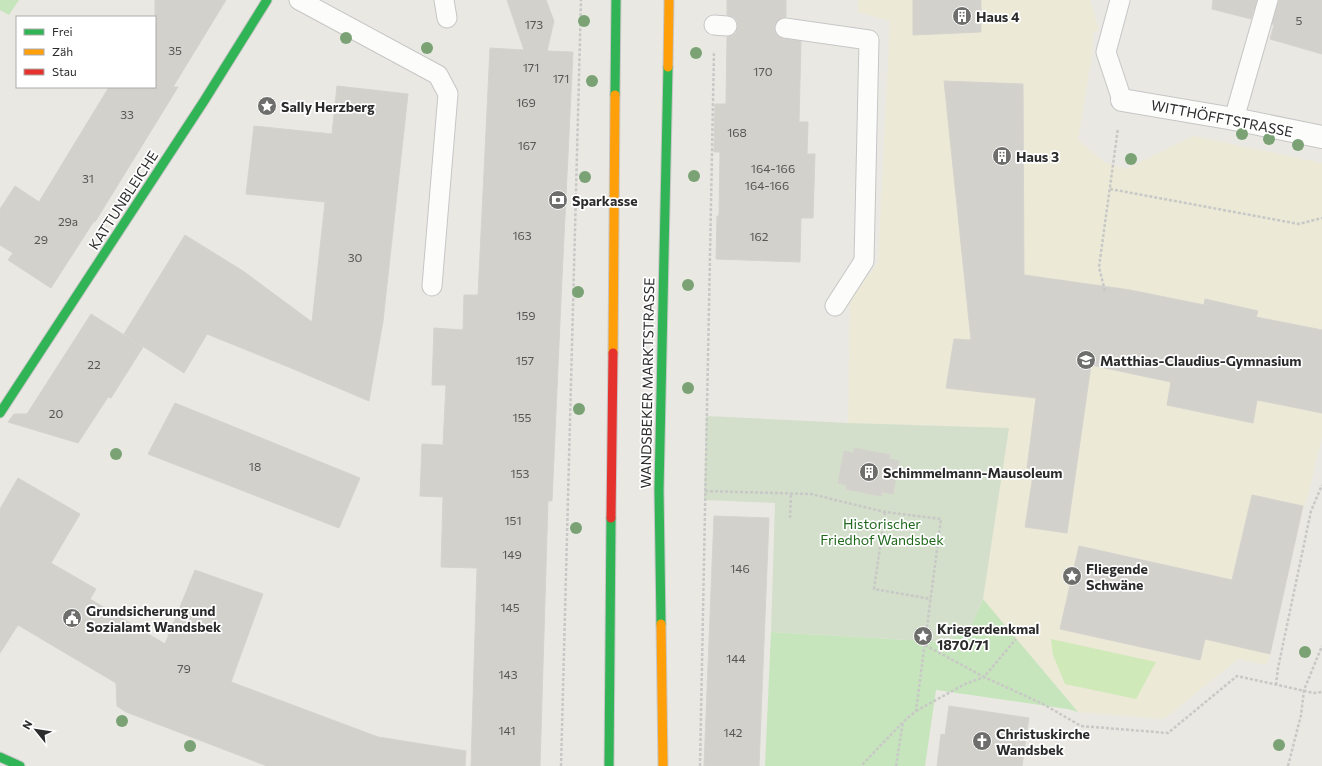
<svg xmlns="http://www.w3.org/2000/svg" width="1322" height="766" font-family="Commissioner,sans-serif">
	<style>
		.education { fill: #ece9d7 }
		.green { fill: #c6e5bc }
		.cemetery { fill: #d3dfca }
		.pitch { fill: #d0e9b9 }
		.building { fill: #d3d1cc; stroke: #d5d3ce }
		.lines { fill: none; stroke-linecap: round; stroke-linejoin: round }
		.lane-casing { stroke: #c7c6c7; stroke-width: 21 }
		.street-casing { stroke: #c7c6c7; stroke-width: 24 }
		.fast-casing { stroke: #c7c6c7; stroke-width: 11 }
		.slow-casing { stroke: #c7c6c7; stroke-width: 11 }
		.jam-casing { stroke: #c7c6c7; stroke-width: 11 }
		.path { stroke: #c8c8c7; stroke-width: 2.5; stroke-dasharray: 3 2; stroke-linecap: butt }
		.lane { stroke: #fcfcfb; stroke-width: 19 }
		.street { stroke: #fcfcfb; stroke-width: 22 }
		.fast { stroke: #30b455; stroke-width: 9 }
		.slow { stroke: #ff9f0a; stroke-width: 9 }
		.jam { stroke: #e5322d; stroke-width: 9 }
		.tree { fill: #7aa275 }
		.labels { text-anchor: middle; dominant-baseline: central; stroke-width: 3.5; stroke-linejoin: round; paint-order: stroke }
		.number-label { font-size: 12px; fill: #565655 }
		.poi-label { font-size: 14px; font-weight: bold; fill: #2c2c2c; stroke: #fff; text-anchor: start }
		.street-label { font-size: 14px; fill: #2c2c2c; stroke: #fff }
		.park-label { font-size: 14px; fill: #1f681c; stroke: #fff }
	</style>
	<rect width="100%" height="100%" fill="#eae8e2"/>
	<path class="education" d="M 858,0 L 1090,0 L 1099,30 L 1093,33 L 1092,54 L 1078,140 L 1104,162 L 1126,169 L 1193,136 L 1322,163 L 1322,437 L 1307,499 L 1303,510 L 1270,654 L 1266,665 L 1238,659 L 1164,719 L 1078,712 L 983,599 L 1009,428 L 848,423 L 850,298 L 878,263 L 890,21 L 858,12 Z"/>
	<g class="green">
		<path d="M 0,0 L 19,0 L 9,15 L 0,10 Z"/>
		<path d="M 983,599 L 1078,712 L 1068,709 L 936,690 L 925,766 L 765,766 L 771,632 L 944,642 L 969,631 Z"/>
	</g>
	<path class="cemetery" d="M 706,416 L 848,423 L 1009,428 L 983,599 L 969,631 L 944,642 L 771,632 L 775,503 L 704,500 Z"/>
	<path class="pitch" d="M 1051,639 L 1156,662 L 1136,699 L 1065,684 L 1053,655 Z"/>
	<g class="building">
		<path d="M 155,0 L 226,0 L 173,87 L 178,87 L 95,222 L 94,221 L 51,288 L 8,260 L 13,253 L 0,245 L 0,209 L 15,186 L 39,202 L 109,87 L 155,87 Z"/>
		<path d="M 507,0 L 546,0 L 554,21 L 547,51 L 573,52 L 561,299 L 552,501 L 548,501 L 540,766 L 471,766 L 477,568 L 441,567 L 443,497 L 420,496 L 422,444 L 443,445 L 446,385 L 432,385 L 434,328 L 463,330 L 464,295 L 478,295 L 490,48 L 524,50 Z"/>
		<path d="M 727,0 L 786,0 L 786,17 L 781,18 L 776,22 L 774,26 L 775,32 L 778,36 L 783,39 L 801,41 L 799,122 L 808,122 L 807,154 L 815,154 L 813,218 L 801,218 L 800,262 L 716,259 L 717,216 L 719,216 L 720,152 L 714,152 L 715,104 L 726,104 L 727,37 L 732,36 L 736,33 L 738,26 L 737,21 L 734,17 L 727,15 Z"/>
		<path d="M 913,0 L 981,0 L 981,32 L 913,35 Z"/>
		<path d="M 1213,0 L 1257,0 L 1251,19 L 1212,9 Z"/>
		<path d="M 1279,0 L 1322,0 L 1322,54 L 1270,39 L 1274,25 L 1272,24 Z"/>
		<path d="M 944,81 L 1023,84 L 1024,275 L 1130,290 L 1204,305 L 1205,299 L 1258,311 L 1256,317 L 1322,330 L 1322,413 L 1257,400 L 1253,423 L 1167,405 L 1171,382 L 1091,365 L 1067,533 L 1025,527 L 1034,469 L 1027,468 L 1036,398 L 946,388 L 954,339 L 971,340 Z"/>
		<path d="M 337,86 L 408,94 L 383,321 L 369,401 L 291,368 L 207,334 L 184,373 L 124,334 L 185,235 L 243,271 L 312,322 L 325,202 L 246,194 L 254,126 L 332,134 Z"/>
		<path d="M 91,314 L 143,347 L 111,398 L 108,397 L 78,443 L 8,422 L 14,414 L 27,414 Z"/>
		<path d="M 175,403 L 360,478 L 339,528 L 148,454 Z"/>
		<path d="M 854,448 L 890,455 L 889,459 L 899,461 L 893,494 L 882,492 L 881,496 L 846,489 L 847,485 L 838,483 L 844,451 L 854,453 Z"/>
		<path d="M 18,478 L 80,514 L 51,563 L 96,589 L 90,599 L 165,644 L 195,570 L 263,594 L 231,682 L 378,737 L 466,751 L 465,766 L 267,766 L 126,712 L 117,706 L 116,683 L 18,625 L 0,653 L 0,509 Z"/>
		<path d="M 1252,495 L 1303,506 L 1270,654 L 1205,639 L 1200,660 L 1060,629 L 1079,546 L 1232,580 Z"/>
		<path d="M 714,516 L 769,518 L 759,766 L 704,766 Z"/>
		<path d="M 949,706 L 1029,718 L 1022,766 L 937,766 L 941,734 L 945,735 Z"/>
	</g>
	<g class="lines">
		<defs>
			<g id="lane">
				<path d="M 299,0 L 438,75 L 448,94 L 432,286"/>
				<path d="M 444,0 L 447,18"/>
				<path d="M 1120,0 L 1106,52 L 1122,100"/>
				<path d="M 714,25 L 727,26"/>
				<path d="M 785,28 L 869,40 L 864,261 L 835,306"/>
				<path d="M 1234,119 L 1268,0"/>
			</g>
			<path id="street" d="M 1122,100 L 1234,119 L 1322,137"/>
			<g id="fast">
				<path d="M 615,95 L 616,0"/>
				<path d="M 0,413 L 204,101 L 267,0"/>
				<path d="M 661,624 L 659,490 L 668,67"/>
				<path d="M 0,757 L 20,766"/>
				<path d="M 609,766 L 611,518"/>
			</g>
			<g id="slow">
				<path d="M 668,67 L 669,0"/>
				<path d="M 613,353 L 615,95"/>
				<path d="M 661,624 L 663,766"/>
			</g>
			<path id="jam" d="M 611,518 L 613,353"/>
		</defs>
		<use href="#lane" class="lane-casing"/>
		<use href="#street" class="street-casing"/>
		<use href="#fast" class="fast-casing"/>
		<use href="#slow" class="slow-casing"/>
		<use href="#jam" class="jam-casing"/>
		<g class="path">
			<path d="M 1110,189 L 1299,224 L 1322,218"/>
			<path d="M 1105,291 L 1099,267 L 1118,128"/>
			<path d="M 705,491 L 811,494 L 885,512 L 941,519 L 916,711 L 903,722 L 861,766"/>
			<path d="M 885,512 L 874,589 L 931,599"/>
			<path d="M 790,518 L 791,494"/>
			<path d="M 925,645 L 984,677 L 1016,639"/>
			<path d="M 1276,685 L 1278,668 L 1311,511 L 1322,485"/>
			<path d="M 916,711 L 965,684 L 984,677 L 1043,704 L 1081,726 L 1168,733 L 1237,676 L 1314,693 L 1322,692"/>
			<path d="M 561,766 L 581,0"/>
			<path d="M 700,766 L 714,51"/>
			<path d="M 896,766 L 903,722"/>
			<path d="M 1288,766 L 1301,715 L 1304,690 L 1322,646"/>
		</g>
		<use href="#lane" class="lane"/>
		<use href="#street" class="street"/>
		<use href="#fast" class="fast"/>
		<use href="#slow" class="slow"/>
		<use href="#jam" class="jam"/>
	</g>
	<g class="tree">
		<circle cx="584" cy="21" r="6"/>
		<circle cx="346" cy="38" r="6"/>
		<circle cx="427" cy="48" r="6"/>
		<circle cx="696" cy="53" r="6"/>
		<circle cx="592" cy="81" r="6"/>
		<circle cx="1242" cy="134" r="6"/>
		<circle cx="1269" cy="139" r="6"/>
		<circle cx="1298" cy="145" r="6"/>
		<circle cx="1131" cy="159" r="6"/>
		<circle cx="694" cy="176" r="6"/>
		<circle cx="585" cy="177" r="6"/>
		<circle cx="688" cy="285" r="6"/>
		<circle cx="578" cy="292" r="6"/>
		<circle cx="688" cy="388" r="6"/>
		<circle cx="579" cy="409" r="6"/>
		<circle cx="116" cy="454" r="6"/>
		<circle cx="576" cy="528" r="6"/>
		<circle cx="1305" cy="652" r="6"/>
		<circle cx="122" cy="721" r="6"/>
		<circle cx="1279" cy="745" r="6"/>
		<circle cx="190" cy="746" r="6"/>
	</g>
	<defs>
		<symbol id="building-disc" viewBox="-11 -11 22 22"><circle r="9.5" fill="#6e6e6c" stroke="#fff"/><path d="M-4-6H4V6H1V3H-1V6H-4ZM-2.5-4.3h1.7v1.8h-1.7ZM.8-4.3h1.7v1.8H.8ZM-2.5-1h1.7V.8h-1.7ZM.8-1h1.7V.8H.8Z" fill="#fff"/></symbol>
		<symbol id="sight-disc" viewBox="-11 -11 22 22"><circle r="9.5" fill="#6e6e6c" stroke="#fff"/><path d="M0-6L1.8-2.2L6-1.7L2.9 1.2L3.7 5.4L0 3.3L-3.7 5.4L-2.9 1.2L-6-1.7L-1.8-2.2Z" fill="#fff"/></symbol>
		<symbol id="bank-disc" viewBox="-11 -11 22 22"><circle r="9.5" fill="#6e6e6c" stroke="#fff"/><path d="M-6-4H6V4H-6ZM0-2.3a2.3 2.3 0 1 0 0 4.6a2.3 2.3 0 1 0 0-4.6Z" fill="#fff"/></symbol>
		<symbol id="school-disc" viewBox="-11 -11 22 22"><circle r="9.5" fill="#6e6e6c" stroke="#fff"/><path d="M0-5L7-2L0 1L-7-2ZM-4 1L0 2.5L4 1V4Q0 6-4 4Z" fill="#fff"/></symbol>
		<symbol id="civic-disc" viewBox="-11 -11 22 22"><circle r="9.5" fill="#6e6e6c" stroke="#fff"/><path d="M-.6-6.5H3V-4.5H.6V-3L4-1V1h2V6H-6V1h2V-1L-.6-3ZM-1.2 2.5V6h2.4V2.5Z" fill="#fff"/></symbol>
		<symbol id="church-disc" viewBox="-11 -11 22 22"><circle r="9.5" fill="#6e6e6c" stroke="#fff"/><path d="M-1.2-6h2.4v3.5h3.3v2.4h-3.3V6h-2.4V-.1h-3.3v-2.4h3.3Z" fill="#fff"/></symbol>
	</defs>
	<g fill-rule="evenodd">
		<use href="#building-disc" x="951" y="5" width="22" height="22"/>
		<use href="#sight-disc" x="256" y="95" width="22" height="22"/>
		<use href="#building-disc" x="991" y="145" width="22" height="22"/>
		<use href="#bank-disc" x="547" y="189" width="22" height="22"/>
		<use href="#school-disc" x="1075" y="349" width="22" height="22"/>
		<use href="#building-disc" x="858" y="461" width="22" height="22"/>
		<use href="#sight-disc" x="1061" y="565" width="22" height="22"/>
		<use href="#civic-disc" x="61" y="607" width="22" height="22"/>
		<use href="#sight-disc" x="912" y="625" width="22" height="22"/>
		<use href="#church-disc" x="971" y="730" width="22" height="22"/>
	</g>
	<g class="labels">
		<g class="number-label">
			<text x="1299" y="20">5</text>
			<text x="534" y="24">173</text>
			<text x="175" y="50">35</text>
			<text x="531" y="67">171</text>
			<text x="763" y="71">170</text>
			<text x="561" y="78">171</text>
			<text x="526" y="102">169</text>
			<text x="127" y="114">33</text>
			<text x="737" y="132">168</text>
			<text x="527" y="145">167</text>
			<text x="773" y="168">164-166</text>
			<text x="88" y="178">31</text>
			<text x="767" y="185">164-166</text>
			<text x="68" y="221">29a</text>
			<text x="522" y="235">163</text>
			<text x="759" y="236">162</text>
			<text x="41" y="239">29</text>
			<text x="355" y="257">30</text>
			<text x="526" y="315">159</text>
			<text x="525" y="360">157</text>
			<text x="94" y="364">22</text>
			<text x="56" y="413">20</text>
			<text x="522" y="417">155</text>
			<text x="255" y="466">18</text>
			<text x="520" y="473">153</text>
			<text x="513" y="520">151</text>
			<text x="512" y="554">149</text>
			<text x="740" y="568">146</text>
			<text x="510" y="607">145</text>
			<text x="736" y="658">144</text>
			<text x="184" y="668">79</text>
			<text x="508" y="674">143</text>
			<text x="507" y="730">141</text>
			<text x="733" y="732">142</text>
		</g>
		<g class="poi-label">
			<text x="976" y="16">Haus 4</text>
			<text x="281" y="106">Sally Herzberg</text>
			<text x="1016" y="156">Haus 3</text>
			<text x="572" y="200">Sparkasse</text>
			<text x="1100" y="360">Matthias-Claudius-Gymnasium</text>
			<text x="883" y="472">Schimmelmann-Mausoleum</text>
			<text x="1086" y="568">Fliegende<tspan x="1086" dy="16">Schwäne</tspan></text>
			<text x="86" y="610">Grundsicherung und<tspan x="86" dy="16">Sozialamt Wandsbek</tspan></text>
			<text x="937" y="628">Kriegerdenkmal<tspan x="937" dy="16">1870/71</tspan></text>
			<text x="996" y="733">Christuskirche<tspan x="996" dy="16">Wandsbek</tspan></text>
		</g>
		<g class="street-label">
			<text transform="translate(1222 118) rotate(11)">WITTHÖFFTSTRASSE</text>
			<text transform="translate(123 200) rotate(-57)">KATTUNBLEICHE</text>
			<text transform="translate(647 383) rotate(-89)">WANDSBEKER MARKTSTRASSE</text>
		</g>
		<g class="park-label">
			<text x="882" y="523">Historischer<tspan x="882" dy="16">Friedhof Wandsbek</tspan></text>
		</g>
	</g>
	<rect x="16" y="16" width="140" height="72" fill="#ffffff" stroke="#ababab"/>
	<rect x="24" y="29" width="20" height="6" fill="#30b455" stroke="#ababab"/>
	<text x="52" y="36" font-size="12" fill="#2c2c2c">Frei</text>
	<rect x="24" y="49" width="20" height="6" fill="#ff9f0a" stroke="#ababab"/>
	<text x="52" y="56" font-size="12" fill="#2c2c2c">Zäh</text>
	<rect x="24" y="69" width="20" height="6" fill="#e5322d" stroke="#ababab"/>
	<text x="52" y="76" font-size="12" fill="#2c2c2c">Stau</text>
	<g transform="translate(36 730) rotate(300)" stroke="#ffffff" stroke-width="3" paint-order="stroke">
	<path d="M0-3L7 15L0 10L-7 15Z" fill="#2c2c2c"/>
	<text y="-6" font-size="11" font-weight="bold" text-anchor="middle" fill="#2c2c2c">N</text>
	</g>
</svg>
